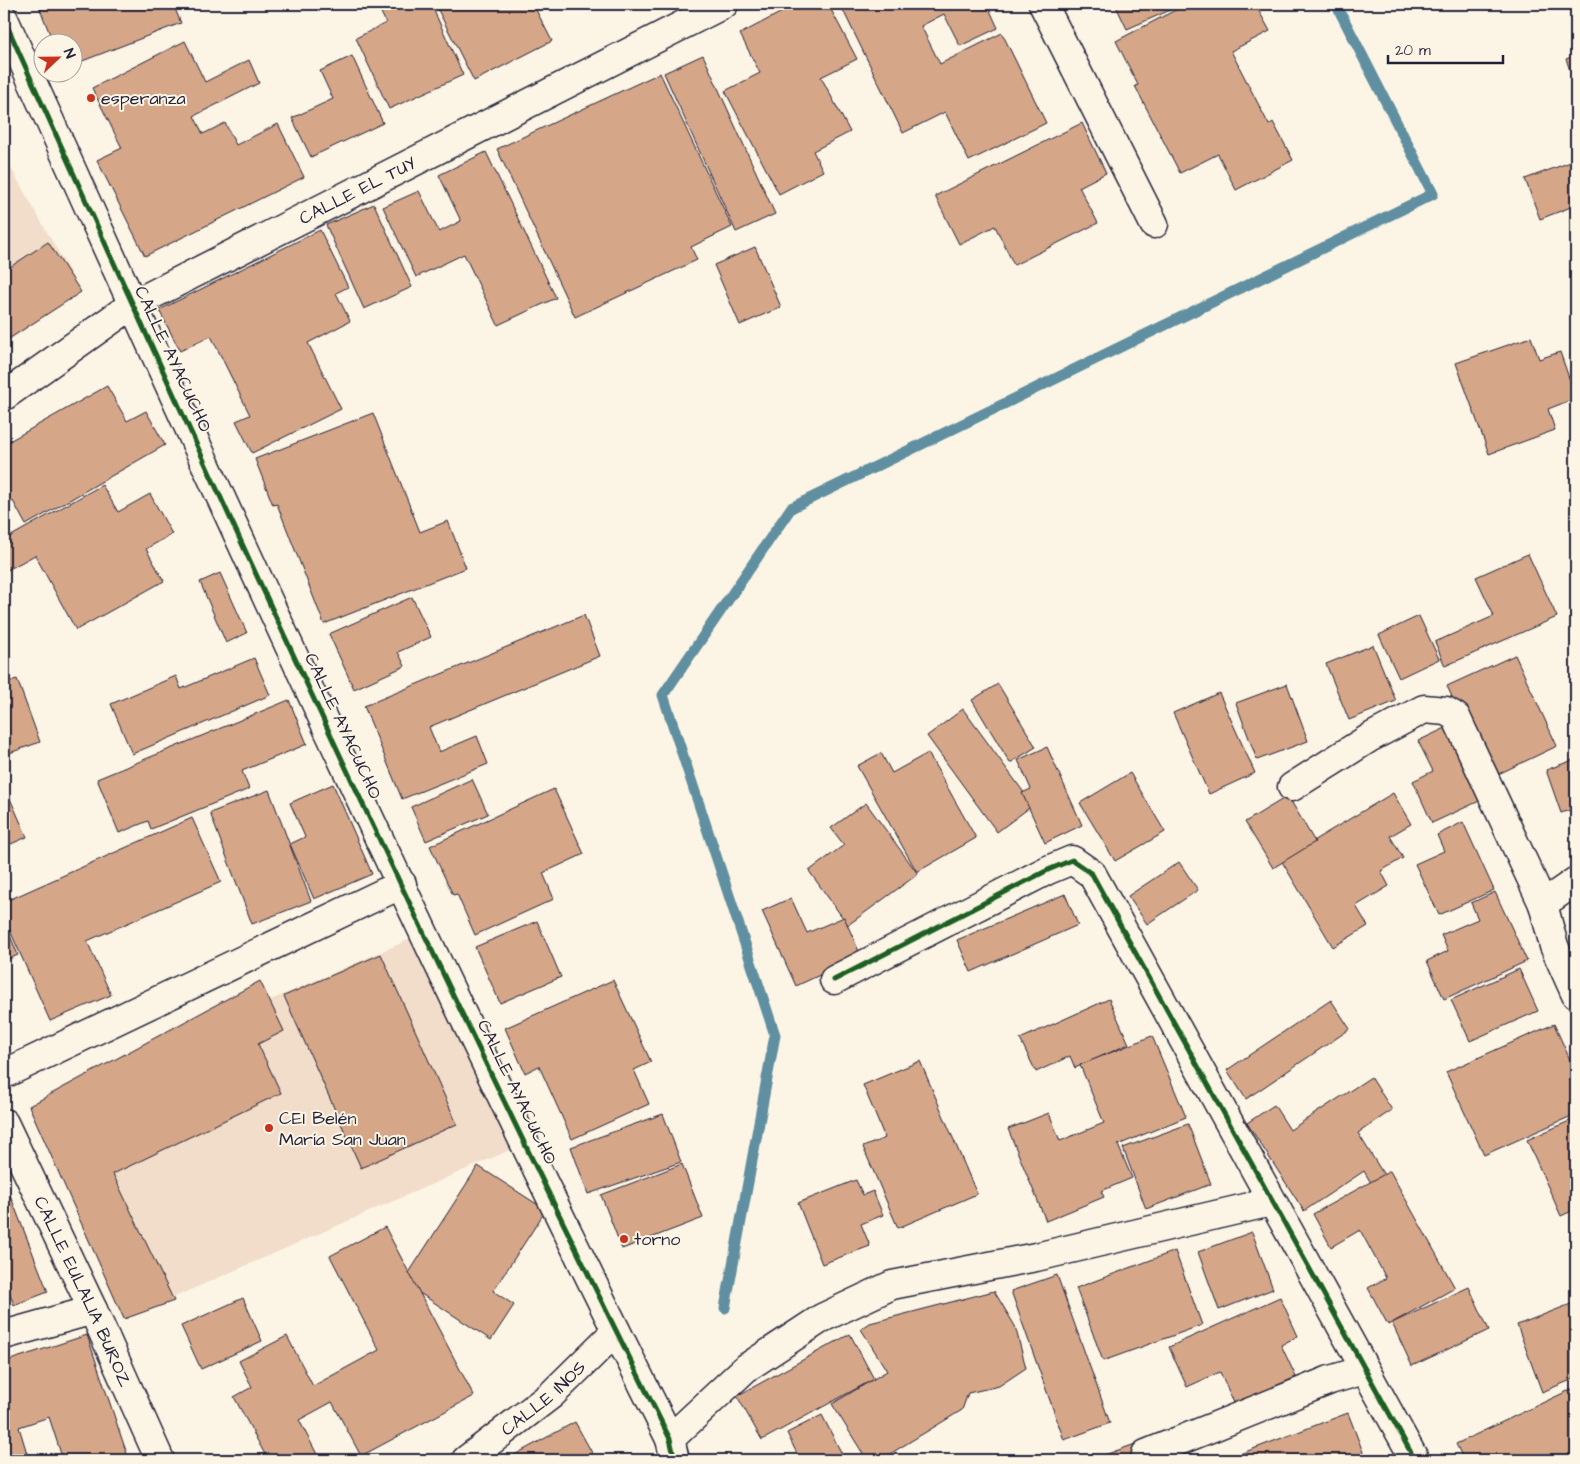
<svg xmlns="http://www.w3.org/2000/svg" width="1580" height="1464" font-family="'Architects Daughter',sans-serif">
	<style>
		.built { fill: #f1ddc9 }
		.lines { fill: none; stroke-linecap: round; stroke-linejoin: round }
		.stream { stroke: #5f8fa0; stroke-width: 11 }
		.building { fill: #d6a688; stroke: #22223b }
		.minor-casing { stroke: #22223b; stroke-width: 31 }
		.minor { stroke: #fcf5e5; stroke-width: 28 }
		.cycleway-casing { stroke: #fcf5e5; stroke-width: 8 }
		.cycleway { stroke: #1b5e20; stroke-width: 5 }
		.poi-dot { fill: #c8321e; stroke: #fcf5e5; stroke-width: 2 }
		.labels { text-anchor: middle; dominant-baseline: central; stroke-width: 4; stroke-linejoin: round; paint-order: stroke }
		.poi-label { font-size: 18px; fill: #22223b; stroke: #fcf5e5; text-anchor: start }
		.street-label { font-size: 18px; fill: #22223b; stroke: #fcf5e5 }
	</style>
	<rect width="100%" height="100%" fill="#fcf5e5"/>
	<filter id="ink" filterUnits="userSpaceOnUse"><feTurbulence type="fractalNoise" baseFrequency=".02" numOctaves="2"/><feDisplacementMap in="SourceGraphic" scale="10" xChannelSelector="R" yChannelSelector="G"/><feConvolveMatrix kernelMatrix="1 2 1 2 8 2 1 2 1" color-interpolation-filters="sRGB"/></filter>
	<g filter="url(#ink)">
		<g class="built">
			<path d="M 4,156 L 81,292 L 4,344 Z"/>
			<path d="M 415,937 L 510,1150 L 124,1319 L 29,1106 Z"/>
		</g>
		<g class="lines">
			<path class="stream" d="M 725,1308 L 775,1035 L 663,695 L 791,508 L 1433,194 L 1336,4"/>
		</g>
		<g class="building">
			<path d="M 38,4 L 173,4 L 181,23 L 72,65 L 72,42 L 53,42 Z"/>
			<path d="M 377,4 L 431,4 L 463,75 L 389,109 L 356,38 L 386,23 Z"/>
			<path d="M 435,4 L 540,4 L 534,6 L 552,41 L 474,81 Z"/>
			<path d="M 797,4 L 828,4 L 857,59 L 821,77 L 850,132 L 813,151 L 823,171 L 779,194 L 725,91 L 760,73 L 740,34 Z"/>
			<path d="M 840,4 L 987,4 L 998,28 L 960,46 L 944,14 L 921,26 L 940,64 L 1002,33 L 1046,123 L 969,161 L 945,112 L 903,133 Z"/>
			<path d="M 1115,4 L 1184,4 L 1127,29 Z"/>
			<path d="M 1187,4 L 1255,4 L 1270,31 L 1231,51 L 1269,125 L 1273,122 L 1293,160 L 1236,190 L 1218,154 L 1180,173 L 1135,86 L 1138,85 L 1116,41 Z"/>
			<path d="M 185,41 L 205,82 L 249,60 L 259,83 L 194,116 L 203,134 L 225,123 L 236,145 L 278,124 L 304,177 L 145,256 L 97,160 L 122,148 L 92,88 Z"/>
			<path d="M 703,55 L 775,214 L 736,232 L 664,73 Z"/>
			<path d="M 1576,55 L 1576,87 L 1566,59 Z"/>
			<path d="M 352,56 L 383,123 L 311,157 L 292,118 L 333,99 L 320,71 Z"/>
			<path d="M 660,73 L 732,227 L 691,247 L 697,260 L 575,317 L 497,149 Z"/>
			<path d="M 1082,123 L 1106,173 L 1079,187 L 1098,223 L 1014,265 L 995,226 L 959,244 L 935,196 Z"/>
			<path d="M 486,152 L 556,298 L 498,325 L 464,254 L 416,277 L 383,207 L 419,191 L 439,232 L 461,221 L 439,175 Z"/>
			<path d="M 1576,160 L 1576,205 L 1540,219 L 1525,179 Z"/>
			<path d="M 374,204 L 412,287 L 364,309 L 326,225 Z"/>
			<path d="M 320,230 L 348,287 L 336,293 L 350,321 L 308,343 L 341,409 L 252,453 L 236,421 L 250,415 L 211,336 L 180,351 L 159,310 Z"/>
			<path d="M 48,242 L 81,292 L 4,342 L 4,271 Z"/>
			<path d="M 755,247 L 781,307 L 740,325 L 714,265 Z"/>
			<path d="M 1531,337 L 1539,359 L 1560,352 L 1576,398 L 1548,409 L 1555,430 L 1489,454 L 1456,363 Z"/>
			<path d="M 107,386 L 127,421 L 146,411 L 165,445 L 26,525 L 13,501 L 4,506 L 4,444 Z"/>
			<path d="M 373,413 L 420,532 L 448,521 L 466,568 L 324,624 L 277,504 L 273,505 L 255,459 Z"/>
			<path d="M 102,485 L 118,512 L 150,494 L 172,534 L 146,549 L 164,581 L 76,630 L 35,555 L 4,572 L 4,540 Z"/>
			<path d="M 1528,554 L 1557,617 L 1445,666 L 1435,642 L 1494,616 L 1476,577 Z"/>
			<path d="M 220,573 L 247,633 L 226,643 L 200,582 Z"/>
			<path d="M 412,597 L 431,637 L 398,652 L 405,666 L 354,689 L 329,634 Z"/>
			<path d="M 584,615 L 600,656 L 429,727 L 439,752 L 477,736 L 488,764 L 402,799 L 364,706 Z"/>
			<path d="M 1419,616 L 1439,659 L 1399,678 L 1379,635 Z"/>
			<path d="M 1373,645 L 1396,701 L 1349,720 L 1326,664 Z"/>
			<path d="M 1515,655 L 1557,746 L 1490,778 L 1447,686 Z"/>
			<path d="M 254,658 L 270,695 L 132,754 L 111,704 L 176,676 L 181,689 Z"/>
			<path d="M 17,679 L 40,742 L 4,755 L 4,683 Z"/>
			<path d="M 998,684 L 1036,747 L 1010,763 L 972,700 Z"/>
			<path d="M 1287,684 L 1308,741 L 1257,760 L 1236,703 Z"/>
			<path d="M 1219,693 L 1255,773 L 1209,794 L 1173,713 Z"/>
			<path d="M 289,700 L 307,744 L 242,771 L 249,789 L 151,829 L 148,821 L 119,833 L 97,779 Z"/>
			<path d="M 963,709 L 1033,805 L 997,832 L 927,736 Z"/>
			<path d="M 1454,724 L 1488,797 L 1432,823 L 1413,781 L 1433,771 L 1418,741 Z"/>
			<path d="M 1047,747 L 1082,825 L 1045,843 L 1022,793 L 1031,789 L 1018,760 Z"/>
			<path d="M 881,753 L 892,773 L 928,753 L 976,838 L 917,872 L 857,766 Z"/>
			<path d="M 1576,759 L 1576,808 L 1561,813 L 1546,770 Z"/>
			<path d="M 1130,773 L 1165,832 L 1115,861 L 1080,803 Z"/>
			<path d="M 472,779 L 488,814 L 426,841 L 411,807 Z"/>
			<path d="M 333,784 L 372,874 L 314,899 L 290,844 L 305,837 L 290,803 Z"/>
			<path d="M 4,785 L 27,837 L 4,847 Z"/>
			<path d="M 554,789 L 584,854 L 543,873 L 554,899 L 475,935 L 457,894 L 453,895 L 430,846 Z"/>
			<path d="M 269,790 L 311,901 L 252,924 L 210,813 Z"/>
			<path d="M 1393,793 L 1411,824 L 1390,836 L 1403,858 L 1381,871 L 1389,886 L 1356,906 L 1368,926 L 1333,947 L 1281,860 Z"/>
			<path d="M 1288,796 L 1315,842 L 1273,868 L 1245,822 Z"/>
			<path d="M 866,803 L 918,874 L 848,925 L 809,871 L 844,845 L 831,828 Z"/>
			<path d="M 192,818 L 221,882 L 87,941 L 111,995 L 50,1021 L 4,917 L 4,902 Z"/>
			<path d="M 1463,822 L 1494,890 L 1439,915 L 1415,864 L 1444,851 L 1437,835 Z"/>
			<path d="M 1179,862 L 1198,890 L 1147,924 L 1128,896 Z"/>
			<path d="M 1495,892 L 1527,961 L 1444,999 L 1427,961 L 1448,951 L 1441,935 L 1478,919 L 1471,903 Z"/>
			<path d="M 1065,894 L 1078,925 L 971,972 L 957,940 Z"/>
			<path d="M 791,898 L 807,933 L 844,917 L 861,956 L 796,986 L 762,911 Z"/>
			<path d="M 4,921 L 18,955 L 4,961 Z"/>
			<path d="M 537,921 L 561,977 L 500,1003 L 475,947 Z"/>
			<path d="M 381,954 L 457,1124 L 361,1168 L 284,996 Z"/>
			<path d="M 1519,969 L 1538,1011 L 1470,1041 L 1451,1000 Z"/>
			<path d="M 613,980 L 651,1062 L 634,1070 L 649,1104 L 572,1139 L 539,1066 L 525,1073 L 505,1028 Z"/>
			<path d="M 260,981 L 284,1031 L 258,1044 L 281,1093 L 113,1174 L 174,1301 L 124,1319 L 29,1106 Z"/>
			<path d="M 1109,999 L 1129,1044 L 1075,1068 L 1070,1056 L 1036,1072 L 1020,1039 Z"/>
			<path d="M 1331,1000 L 1350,1029 L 1246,1099 L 1227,1070 Z"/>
			<path d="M 1554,1024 L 1576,1073 L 1576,1114 L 1484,1155 L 1446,1072 Z"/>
			<path d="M 1152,1036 L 1186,1117 L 1118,1145 L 1132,1178 L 1101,1191 L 1104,1197 L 1046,1221 L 1008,1129 L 1049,1113 L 1060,1141 L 1104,1123 L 1080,1065 Z"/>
			<path d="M 920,1061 L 977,1194 L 898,1228 L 863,1147 L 885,1138 L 863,1085 Z"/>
			<path d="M 1371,1077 L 1392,1110 L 1358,1133 L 1384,1175 L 1371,1183 L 1364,1171 L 1304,1211 L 1247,1123 L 1274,1105 L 1290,1130 Z"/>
			<path d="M 663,1114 L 681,1162 L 588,1194 L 571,1147 Z"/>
			<path d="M 1576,1118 L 1576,1209 L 1561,1216 L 1527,1140 Z"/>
			<path d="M 1188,1124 L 1211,1184 L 1146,1209 L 1123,1148 Z"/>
			<path d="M 682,1164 L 703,1218 L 622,1249 L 601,1195 Z"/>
			<path d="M 478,1166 L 546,1210 L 493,1291 L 514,1305 L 491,1340 L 403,1282 Z"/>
			<path d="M 1390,1171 L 1455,1288 L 1388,1325 L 1368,1288 L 1386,1278 L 1360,1230 L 1331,1247 L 1313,1214 Z"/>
			<path d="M 856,1180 L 863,1195 L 873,1191 L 883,1215 L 861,1224 L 870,1246 L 822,1264 L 798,1203 Z"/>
			<path d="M 10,1195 L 48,1292 L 14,1305 L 4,1278 L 4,1197 Z"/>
			<path d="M 385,1227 L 474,1396 L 361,1456 L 332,1402 L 299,1420 L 320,1460 L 268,1460 L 234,1397 L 252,1387 L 239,1361 L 287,1336 L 313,1386 L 379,1350 L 330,1256 Z"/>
			<path d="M 1252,1232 L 1273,1289 L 1219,1310 L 1198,1252 Z"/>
			<path d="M 1175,1251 L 1202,1325 L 1103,1361 L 1076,1288 Z"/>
			<path d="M 1057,1275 L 1110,1423 L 1064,1440 L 1011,1291 Z"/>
			<path d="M 1469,1287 L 1489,1330 L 1412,1366 L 1392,1323 Z"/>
			<path d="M 994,1291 L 1015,1326 L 1026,1368 L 999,1386 L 968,1393 L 962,1410 L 880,1460 L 867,1460 L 832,1404 L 887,1371 L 861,1329 L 870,1323 Z"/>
			<path d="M 1280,1297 L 1298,1336 L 1281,1345 L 1296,1377 L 1235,1405 L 1220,1372 L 1187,1387 L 1169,1347 Z"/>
			<path d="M 243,1298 L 262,1341 L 201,1369 L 181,1326 Z"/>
			<path d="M 1576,1302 L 1576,1378 L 1542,1392 L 1517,1325 Z"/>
			<path d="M 850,1334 L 874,1379 L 762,1440 L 737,1396 Z"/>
			<path d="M 87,1335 L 129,1460 L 63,1460 L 49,1417 L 19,1427 L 29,1460 L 4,1460 L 4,1362 Z"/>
			<path d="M 1576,1387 L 1576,1460 L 1464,1460 L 1456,1444 Z"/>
			<path d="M 1348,1413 L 1366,1460 L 1224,1460 Z"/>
			<path d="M 822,1415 L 845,1460 L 800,1460 L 787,1433 Z"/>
			<path d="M 575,1422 L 596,1460 L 505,1460 Z"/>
			<path d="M 1138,1443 L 1144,1460 L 1100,1460 L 1099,1457 Z"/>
		</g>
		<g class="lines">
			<defs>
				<g id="minor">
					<path d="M 1043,4 L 1154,224"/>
					<path d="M 4,19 C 218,496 436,972 670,1439 L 675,1460"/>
					<path id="s1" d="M 4,396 L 132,305 L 724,4"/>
					<path d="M 1292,787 L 1371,737 L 1424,709 L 1446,711 L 1456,717 L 1543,904"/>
					<path d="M 1576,881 L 1543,904 L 1554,946 L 1576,995"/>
					<path d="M 834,980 L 1048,870 L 1072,860 L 1092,874 L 1415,1460"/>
					<path d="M 4,1074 L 402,884"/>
					<path id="s2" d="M 4,1123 L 93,1310 L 160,1460"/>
					<path d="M 4,1335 L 93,1310"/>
					<path d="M 670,1439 L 746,1368 L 822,1318 L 892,1285 L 1036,1257 L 1271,1202"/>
					<path d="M 1146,1454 L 1330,1380 L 1364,1370"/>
					<path id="s3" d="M 466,1460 L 551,1395 L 616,1331"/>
				</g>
			</defs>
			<use href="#minor" class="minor-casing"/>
			<use href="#minor" class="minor"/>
			<defs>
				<g id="cycleway">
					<path d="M 4,19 C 218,496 436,972 670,1439 L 675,1460"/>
					<path d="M 834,980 L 1048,870 L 1072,860 L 1092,874 L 1415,1460"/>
				</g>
			</defs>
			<use href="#cycleway" class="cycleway-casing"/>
			<use href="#cycleway" class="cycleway"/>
		</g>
	</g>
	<g class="poi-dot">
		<circle cx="91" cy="98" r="5"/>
		<circle cx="269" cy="1128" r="5"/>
		<circle cx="624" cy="1239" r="5"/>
	</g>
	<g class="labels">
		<g class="poi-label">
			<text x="101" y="98">esperanza</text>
			<text x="279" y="1118">CEI Belén<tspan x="279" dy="21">María San Juan</tspan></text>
			<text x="634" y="1239">torno</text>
		</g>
		<g class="street-label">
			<text stroke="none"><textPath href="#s1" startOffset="410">CALLE EL TUY</textPath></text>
			<text transform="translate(173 359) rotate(65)">CALLE AYACUCHO</text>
			<text transform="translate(343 726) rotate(65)">CALLE AYACUCHO</text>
			<text transform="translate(517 1092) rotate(64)">CALLE AYACUCHO</text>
			<text stroke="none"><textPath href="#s2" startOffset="186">CALLE EULALIA BUROZ</textPath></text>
			<text stroke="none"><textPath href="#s3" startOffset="99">CALLE INOS</textPath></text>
		</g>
	</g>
	<rect width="1580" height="1464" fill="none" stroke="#fcf5e5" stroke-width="20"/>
	<rect x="10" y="10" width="1560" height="1444" fill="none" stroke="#22223b" stroke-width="2" filter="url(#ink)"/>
	<g transform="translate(58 58) rotate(68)"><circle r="24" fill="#fcf5e5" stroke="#a5a1a1"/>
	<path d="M0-4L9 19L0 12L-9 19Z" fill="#c8321e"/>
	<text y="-8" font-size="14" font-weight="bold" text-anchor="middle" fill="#22223b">N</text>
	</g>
	<path d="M1388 55v8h115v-8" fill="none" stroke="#22223b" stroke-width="2.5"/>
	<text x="1395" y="55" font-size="15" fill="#22223b" stroke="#fcf5e5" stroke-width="4" paint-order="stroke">20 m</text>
</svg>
